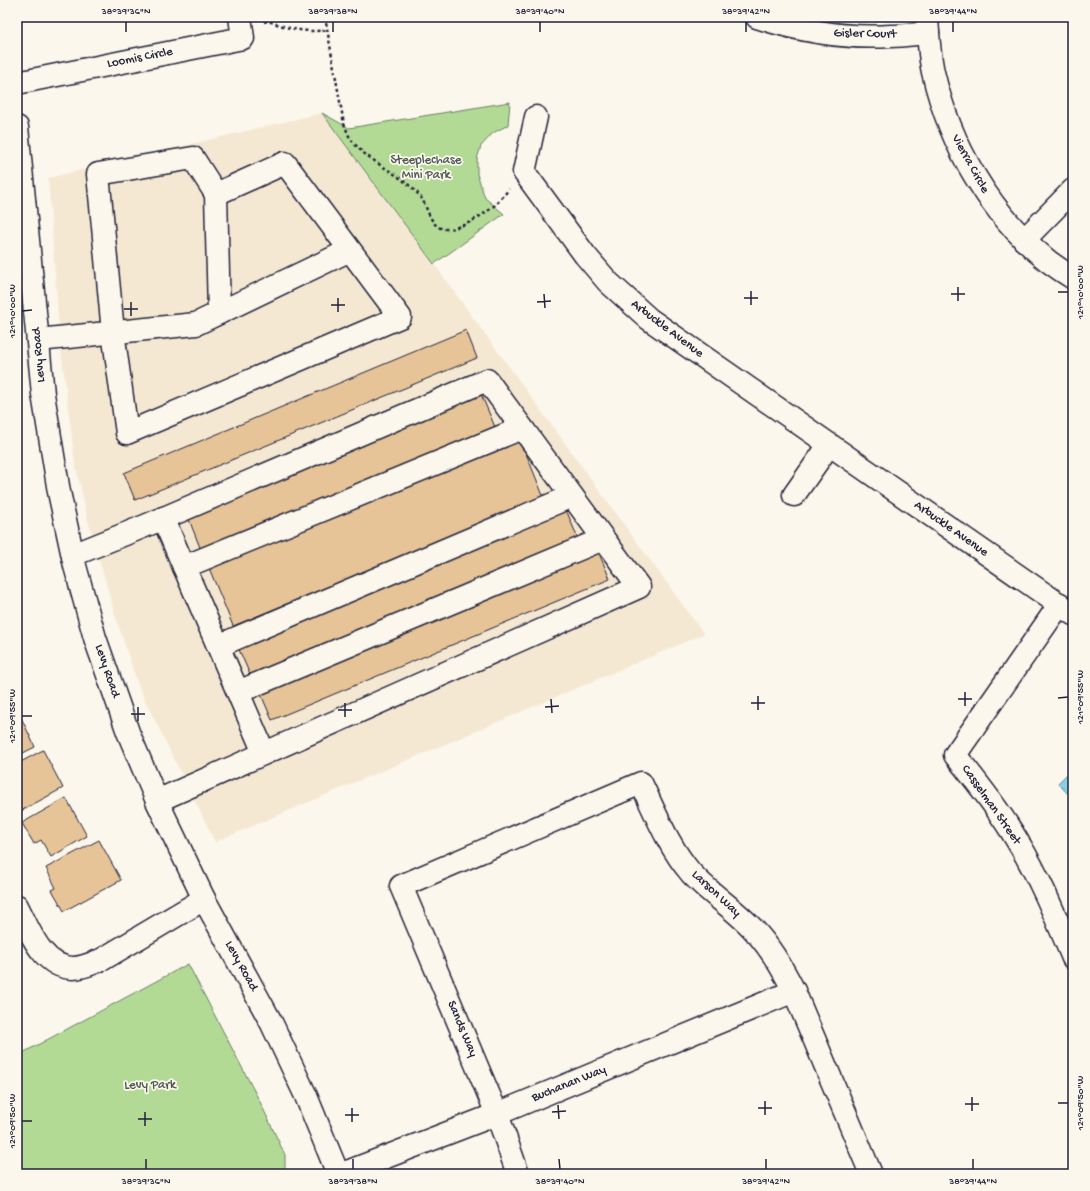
<svg xmlns="http://www.w3.org/2000/svg" width="1090" height="1191" font-family="'Gochi Hand',sans-serif">
	<style>
		.built { fill: #f5e8d3 }
		.green { fill: #b3da95; stroke: #6a7e68 }
		.water { fill: #86d2e6; stroke: #5e8ca2 }
		.building { fill: #e6c498; stroke: #22223b }
		.lines { fill: none; stroke-linecap: round; stroke-linejoin: round }
		.minor-casing { stroke: #22223b; stroke-width: 25 }
		.path { stroke: #22223b; stroke-width: 2.5; stroke-dasharray: 3 3; stroke-linecap: butt }
		.minor { stroke: #fbf7ec; stroke-width: 22 }
		.ticks { fill: none; stroke: #22223b; stroke-width: 1.5 }
		.labels { text-anchor: middle; dominant-baseline: central; stroke-width: 3.5; stroke-linejoin: round; paint-order: stroke }
		.street-label { font-size: 13px; fill: #22223b; stroke: #fbf7ec }
		.park-label { font-size: 13px; fill: #4e5956; stroke: #fbf7ec }
		.neatline { fill: none; stroke: #22223b; stroke-width: 1.5 }
		.ticks-label { font-size: 10px; text-anchor: middle; fill: #22223b }
	</style>
	<rect width="100%" height="100%" fill="#fbf7ec"/>
	<filter id="ink" filterUnits="userSpaceOnUse"><feTurbulence type="fractalNoise" baseFrequency=".025" numOctaves="2"/><feDisplacementMap in="SourceGraphic" scale="8" xChannelSelector="R" yChannelSelector="G"/><feConvolveMatrix kernelMatrix="1 2 1 2 8 2 1 2 1" color-interpolation-filters="sRGB"/></filter>
	<g filter="url(#ink)">
		<path class="built" d="M 322,113 L 434,264 L 704,634 L 215,842 L 139,688 L 115,615 L 88,520 L 75,463 L 60,342 L 48,178 Z"/>
		<g class="green">
			<path d="M 510,102 L 508,125 L 493,133 L 481,146 L 477,159 L 477,174 L 485,198 L 504,214 L 434,264 L 322,113 L 349,128 Z"/>
			<path d="M 188,964 L 260,1102 L 285,1155 L 285,1169 L 277,1174 L 17,1174 L 17,1056 Z"/>
		</g>
		<path class="water" d="M 1073,768 L 1073,789 L 1068,794 L 1058,783 Z"/>
		<g class="building">
			<path d="M 466,330 L 477,358 L 135,500 L 124,473 Z"/>
			<path d="M 481,394 L 495,427 L 201,550 L 188,517 Z"/>
			<path d="M 521,441 L 544,498 L 233,626 L 209,568 Z"/>
			<path d="M 565,507 L 578,539 L 251,677 L 237,645 Z"/>
			<path d="M 598,551 L 610,579 L 272,720 L 260,692 Z"/>
			<path d="M 17,709 L 35,747 L 17,756 Z"/>
			<path d="M 43,750 L 63,788 L 17,813 L 17,764 Z"/>
			<path d="M 66,798 L 87,836 L 51,857 L 41,840 L 34,844 L 22,823 Z"/>
			<path d="M 99,840 L 121,880 L 64,911 L 52,890 L 56,888 L 46,868 Z"/>
		</g>
		<g class="lines">
			<defs>
				<g id="minor">
					<path d="M 757,17 C 800,31 845,39 891,36 C 903,36 916,34 928,33"/>
					<path d="M 927,17 C 928,35 929,54 933,72 C 950,145 989,213 1048,261 C 1056,267 1065,273 1073,278"/>
					<path d="M 17,83 L 243,38 L 240,17"/>
					<path d="M 536,117 L 524,172 L 585,255 L 608,282 L 649,319 L 1073,614"/>
					<path d="M 17,127 L 43,394 L 59,492 L 75,566 L 95,638 L 128,732 L 157,801 L 204,899 L 271,1022 L 306,1096 L 338,1174"/>
					<path d="M 216,194 L 219,313"/>
					<path d="M 1024,240 L 1073,190"/>
					<path d="M 38,340 L 196,324 L 350,250 L 285,163 L 216,194 L 193,158 L 98,174 L 113,332 L 127,433 L 400,317 L 350,250"/>
					<path d="M 794,495 L 829,445"/>
					<path d="M 163,518 L 264,753"/>
					<path d="M 73,555 L 145,526 L 487,380 L 639,587 L 157,801"/>
					<path d="M 184,567 L 522,428"/>
					<path d="M 1060,604 L 955,755 C 978,783 1000,811 1018,842 C 1040,878 1056,918 1073,958"/>
					<path d="M 218,646 L 572,496"/>
					<path d="M 238,692 L 603,539"/>
					<path d="M 17,906 C 29,929 42,968 73,968 C 83,968 93,963 103,959 L 204,899"/>
					<path d="M 342,1174 L 497,1114 L 794,991"/>
					<path d="M 518,1174 L 497,1114 L 401,886 L 641,783 C 656,814 668,846 691,873 C 710,894 735,909 754,930 C 771,948 783,969 794,991 L 871,1174"/>
				</g>
			</defs>
			<use href="#minor" class="minor-casing"/>
			<g class="path">
				<path d="M 325,17 L 344,124 C 346,128 347,132 349,136 C 363,160 393,169 412,188 C 416,192 420,195 422,199 C 428,209 431,229 446,229 C 462,229 486,214 497,203 C 501,199 505,194 509,189"/>
				<path d="M 264,22 L 268,21 C 291,29 303,33 328,30"/>
			</g>
			<use href="#minor" class="minor"/>
		</g>
	</g>
	<path class="ticks" d="M 126,22 L 126,32M 333,22 L 333,32M 540,22 L 540,32M 746,22 L 746,32M 953,22 L 953,32M 958,287 L 958,301M 751,291 L 751,305M 1058,292 L 1068,292M 544,294 L 545,308M 951,294 L 965,294M 338,298 L 338,312M 744,298 L 758,298M 131,302 L 131,316M 537,302 L 551,301M 331,305 L 345,305M 124,309 L 138,309M 22,311 L 32,310M 965,692 L 965,706M 758,696 L 758,710M 1058,698 L 1068,697M 551,699 L 552,713M 958,699 L 972,699M 345,703 L 345,717M 751,703 L 765,703M 138,707 L 138,721M 545,707 L 559,706M 338,710 L 352,710M 131,714 L 145,714M 22,716 L 32,716M 972,1097 L 972,1111M 765,1101 L 765,1115M 1058,1103 L 1068,1103M 965,1104 L 979,1104M 558,1105 L 559,1119M 352,1108 L 352,1122M 758,1108 L 772,1108M 145,1112 L 145,1126M 552,1112 L 566,1111M 345,1115 L 359,1115M 138,1119 L 152,1119M 22,1121 L 32,1121M 146,1159 L 146,1169M 353,1159 L 353,1169M 559,1159 L 560,1169M 766,1159 L 766,1169M 973,1159 L 973,1169"/>
	<g class="labels">
		<g class="street-label">
			<text transform="translate(865 34) rotate(1)">Gisler Court</text>
			<text transform="translate(140 58) rotate(-11)">Loomis Circle</text>
			<text transform="translate(970 164) rotate(61)">Vierra Circle</text>
			<text transform="translate(667 329) rotate(37)">Arbuckle Avenue</text>
			<text transform="translate(39 355) rotate(-95)">Levy Road</text>
			<text transform="translate(951 529) rotate(35)">Arbuckle Avenue</text>
			<text transform="translate(107 671) rotate(71)">Levy Road</text>
			<text transform="translate(991 805) rotate(55)">Casselman Street</text>
			<text transform="translate(716 894) rotate(43)">Larson Way</text>
			<text transform="translate(241 966) rotate(61)">Levy Road</text>
			<text transform="translate(462 1029) rotate(67)">Sands Way</text>
			<text transform="translate(569 1084) rotate(-22)">Buchanan Way</text>
		</g>
		<g class="park-label">
			<text x="426" y="160">Steeplechase<tspan x="426" dy="15">Mini Park</tspan></text>
			<text x="150" y="1085">Levy Park</text>
		</g>
	</g>
	<rect width="1090" height="1191" fill="none" stroke="#fbf7ec" stroke-width="44"/>
	<rect x="22" y="22" width="1046" height="1147" class="neatline"/>
	<g class="ticks-label">
		<text x="126" y="14">38°39'36"N</text>
		<text x="333" y="14">38°39'38"N</text>
		<text x="540" y="14">38°39'40"N</text>
		<text x="746" y="14">38°39'42"N</text>
		<text x="953" y="14">38°39'44"N</text>
		<text transform="translate(1079 292) rotate(-90)" y="4">121°10'00"W</text>
		<text transform="translate(11 311) rotate(-90)" y="4">121°10'00"W</text>
		<text transform="translate(1079 697) rotate(-90)" y="4">121°09'55"W</text>
		<text transform="translate(11 716) rotate(-90)" y="4">121°09'55"W</text>
		<text transform="translate(1079 1103) rotate(-90)" y="4">121°09'50"W</text>
		<text transform="translate(11 1121) rotate(-90)" y="4">121°09'50"W</text>
		<text x="146" y="1184">38°39'36"N</text>
		<text x="353" y="1184">38°39'38"N</text>
		<text x="560" y="1184">38°39'40"N</text>
		<text x="766" y="1184">38°39'42"N</text>
		<text x="973" y="1184">38°39'44"N</text>
	</g>
</svg>
